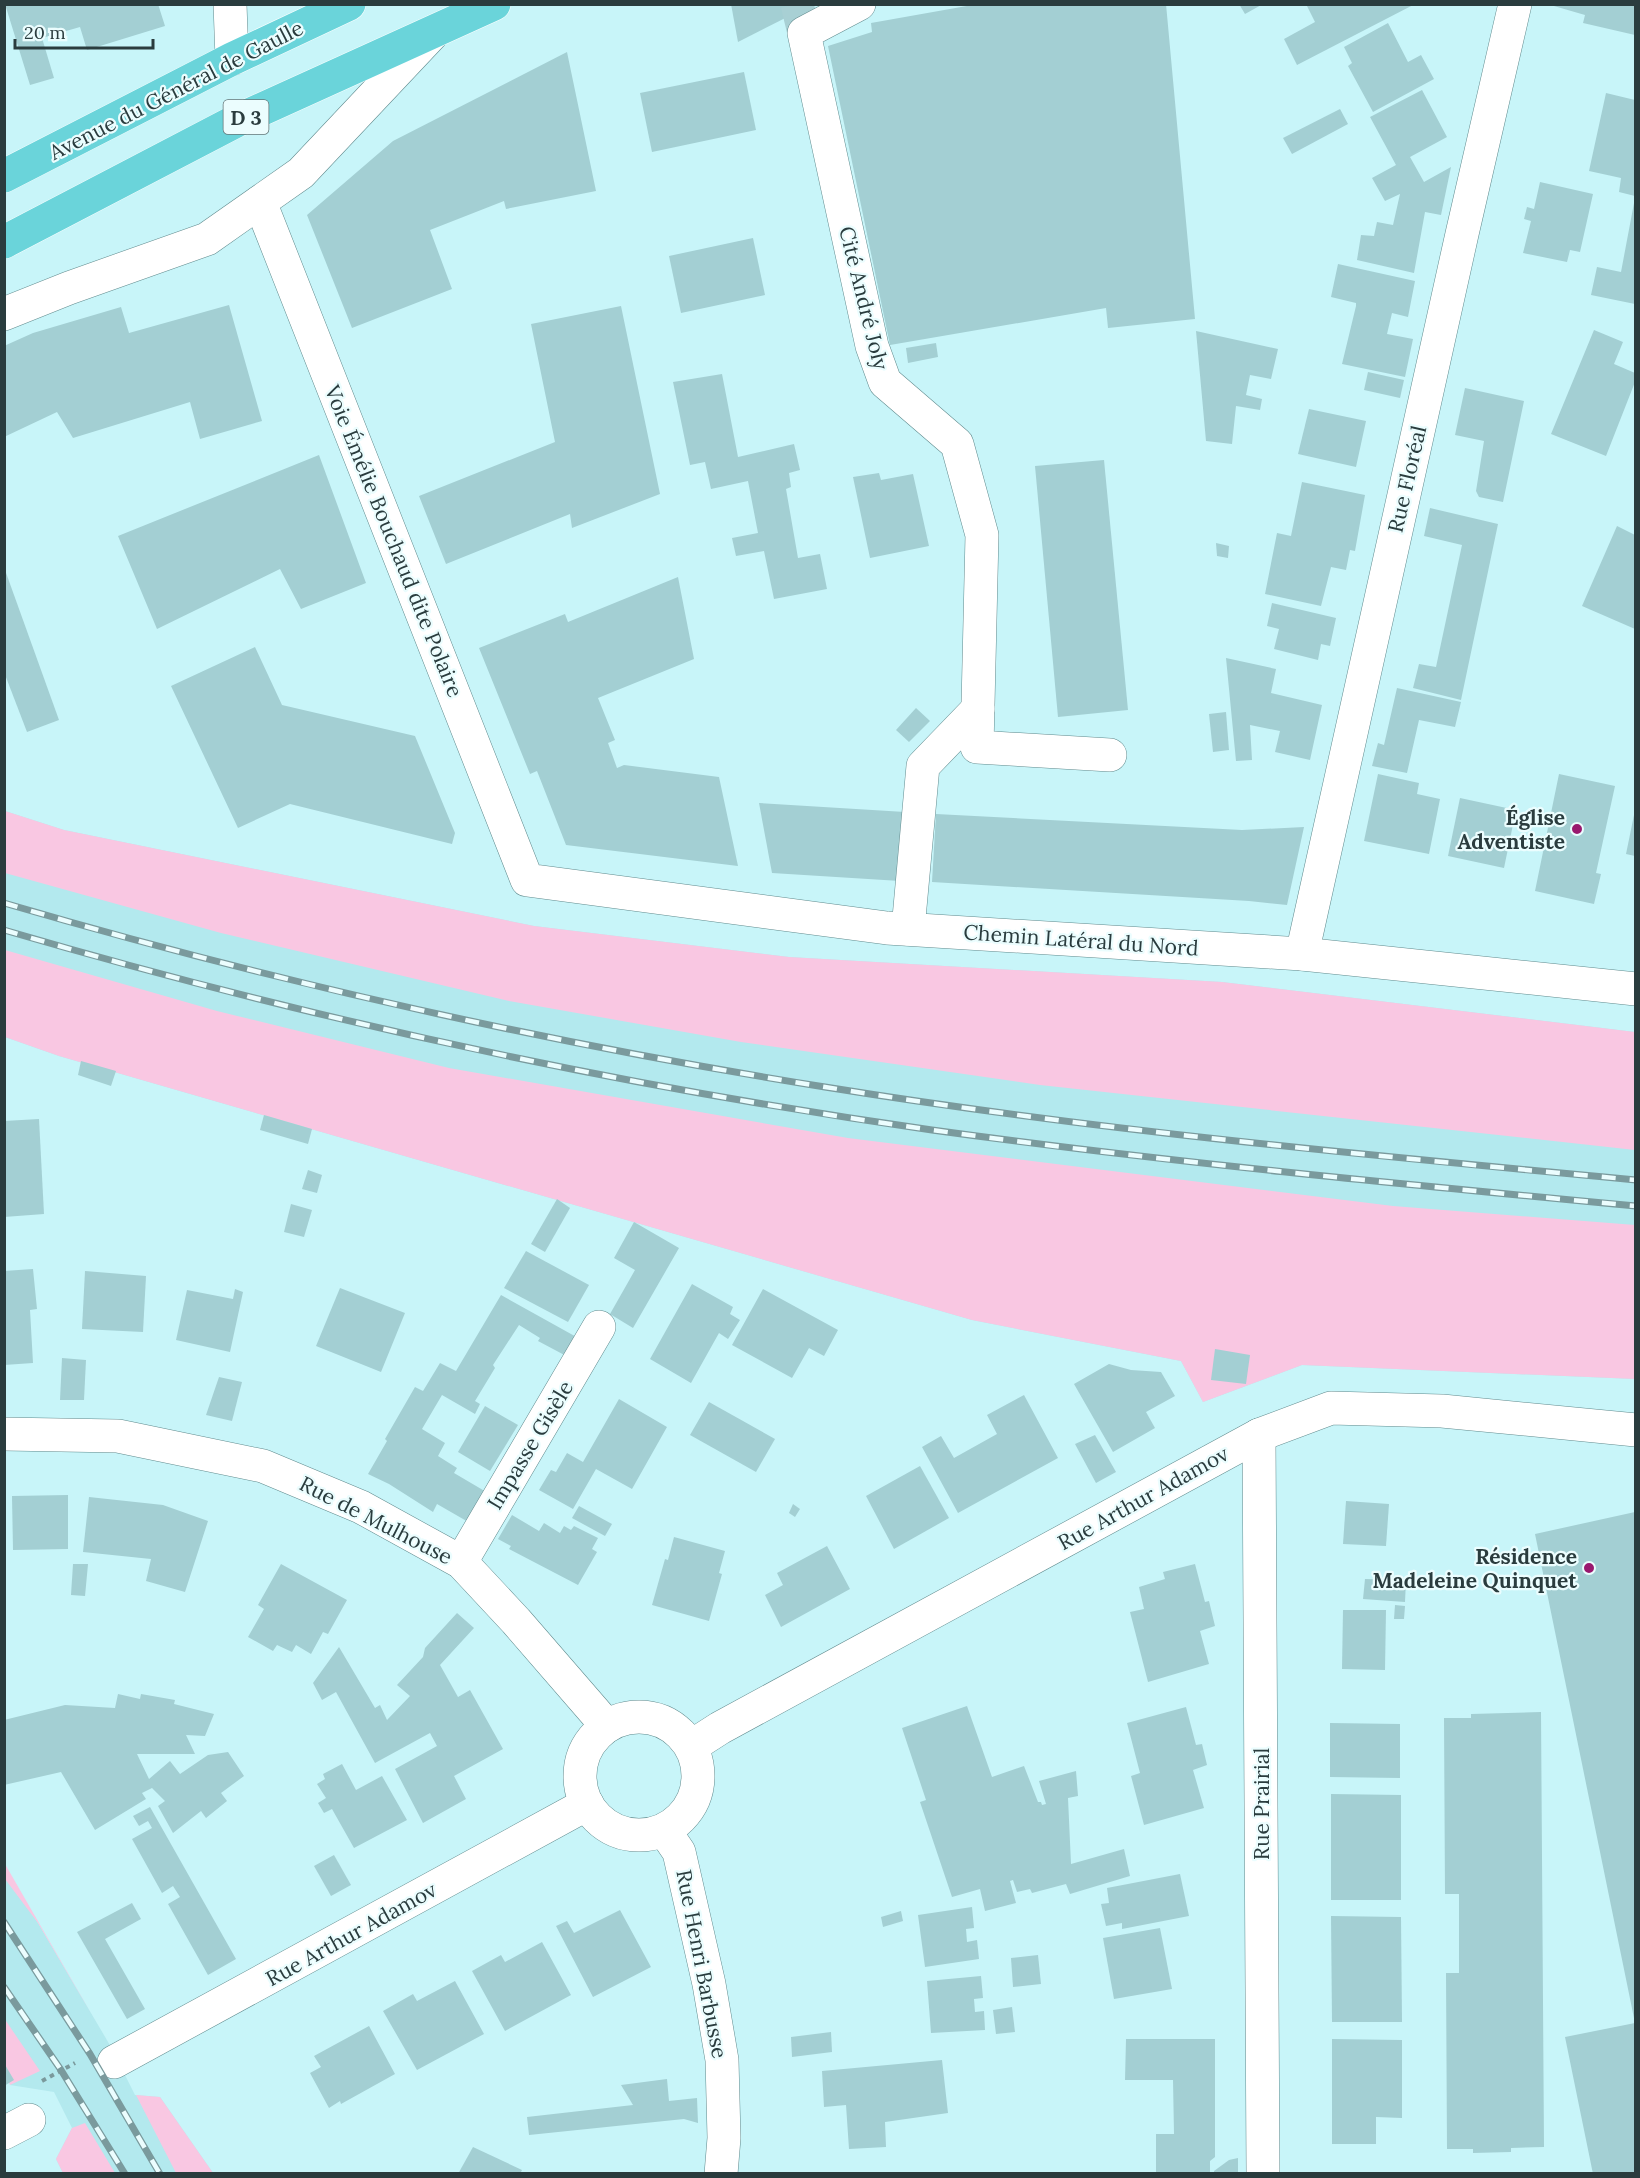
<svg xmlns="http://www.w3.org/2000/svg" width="1640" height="2178" font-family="Lora,serif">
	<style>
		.built { fill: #b3e9ee }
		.green { fill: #f9c7e2 }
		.building { fill: #a3cfd3 }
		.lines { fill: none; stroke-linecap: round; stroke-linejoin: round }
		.minor-tunnel { stroke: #a8d0d4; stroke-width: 33; stroke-dasharray: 33 16; stroke-linecap: butt }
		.minor-casing { stroke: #618b8e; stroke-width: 34 }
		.major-casing { stroke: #fff; stroke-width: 34 }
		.path { stroke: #7a999c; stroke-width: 4; stroke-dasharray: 4.5 4.5; stroke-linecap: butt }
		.minor { stroke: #fff; stroke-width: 33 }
		.major { stroke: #6ad4da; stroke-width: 33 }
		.rail-casing { stroke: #7a9a9d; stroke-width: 7 }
		.rail { stroke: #ebfdfe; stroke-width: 4.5; stroke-dasharray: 14; stroke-linecap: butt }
		.poi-dot { fill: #99196f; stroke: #ebfdfe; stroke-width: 2 }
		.labels { text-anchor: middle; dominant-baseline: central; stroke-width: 4.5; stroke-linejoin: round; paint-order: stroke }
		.shield { fill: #ebfdfe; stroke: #647678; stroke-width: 1.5 }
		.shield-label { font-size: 20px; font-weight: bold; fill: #2a3c3e }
		.street-label { font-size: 21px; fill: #2a3c3e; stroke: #ebfdfe }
		.poi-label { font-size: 21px; font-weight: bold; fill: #2a3c3e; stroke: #ebfdfe; text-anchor: end }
	</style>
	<rect width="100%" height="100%" fill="#c8f5f9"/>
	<g class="built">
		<path d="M 5,811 L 64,830 L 534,926 L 789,957 L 1222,982 L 1635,1032 L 1635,1379 L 1302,1365 L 1203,1402 L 1181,1361 L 972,1320 L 59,1056 L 5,1037 Z"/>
		<path d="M 4,1870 L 38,1923 L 111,2047 L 135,2095 L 160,2097 L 213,2173 L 63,2173 L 56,2159 L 72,2128 L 54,2092 L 10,2085 L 5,2072 Z"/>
	</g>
	<g class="green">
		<path d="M 5,811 L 64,830 L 534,926 L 789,957 L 1222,982 L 1635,1032 L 1635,1150 L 1040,1085 L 741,1042 L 509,1001 L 221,933 L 5,873 Z"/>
		<path d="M 5,950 L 217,1011 L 449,1068 L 848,1138 L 1393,1206 L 1635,1225 L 1635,1379 L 1302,1365 L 1203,1402 L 1181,1361 L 972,1320 L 59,1056 L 5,1037 Z"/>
		<path d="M 4,1864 L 5,1864 L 92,2015 L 38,1923 L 5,1879 Z"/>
		<path d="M 4,2018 L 40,2071 L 10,2085 L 5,2072 Z"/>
		<path d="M 136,2095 L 160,2097 L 213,2173 L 176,2173 Z"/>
		<path d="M 85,2123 L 115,2173 L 63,2173 L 56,2159 L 72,2128 Z"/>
	</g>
	<g class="building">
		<path d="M 5,4 L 158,4 L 165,26 L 87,50 L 80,27 L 42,38 L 54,78 L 30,85 Z"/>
		<path d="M 731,4 L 813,4 L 738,42 Z"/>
		<path d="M 978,4 L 1166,4 L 1195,319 L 1108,328 L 1106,308 L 890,345 L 828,46 L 872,32 L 871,23 Z"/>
		<path d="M 1239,4 L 1263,4 L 1245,14 Z"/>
		<path d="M 1306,4 L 1415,4 L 1297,65 L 1284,39 L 1315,22 Z"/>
		<path d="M 1547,4 L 1635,4 L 1635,35 L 1583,23 L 1585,15 Z"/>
		<path d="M 1388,23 L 1408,62 L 1421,55 L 1434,79 L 1373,112 L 1348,66 L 1352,63 L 1344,47 Z"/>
		<path d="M 567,52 L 596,191 L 506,209 L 504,201 L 430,230 L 452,289 L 352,328 L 307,215 L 393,141 Z"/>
		<path d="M 744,72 L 756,130 L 652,152 L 640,93 Z"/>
		<path d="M 1422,90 L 1447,137 L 1410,157 L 1424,182 L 1451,167 L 1441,215 L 1425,212 L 1414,273 L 1357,260 L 1361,235 L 1374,236 L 1377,222 L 1393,225 L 1400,194 L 1385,201 L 1372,178 L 1396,165 L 1370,117 Z"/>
		<path d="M 1606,93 L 1635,100 L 1635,196 L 1619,192 L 1621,178 L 1589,171 Z"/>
		<path d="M 1340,109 L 1348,124 L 1292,154 L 1283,138 Z"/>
		<path d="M 1540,182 L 1593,194 L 1580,252 L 1570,250 L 1567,262 L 1523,253 L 1531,221 L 1524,219 L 1527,207 L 1534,209 Z"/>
		<path d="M 1634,203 L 1635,304 L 1591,295 L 1597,267 L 1621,272 Z"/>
		<path d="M 753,238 L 765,295 L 681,313 L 669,256 Z"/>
		<path d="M 1338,264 L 1415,281 L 1408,317 L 1392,313 L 1387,334 L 1413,339 L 1405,377 L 1342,364 L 1356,306 L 1356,303 L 1331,297 Z"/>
		<path d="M 229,305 L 262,421 L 200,439 L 190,402 L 73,438 L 57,412 L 4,437 L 4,346 L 33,333 L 121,307 L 129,333 Z"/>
		<path d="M 621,306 L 660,494 L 572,528 L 570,514 L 446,564 L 419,496 L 555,442 L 531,324 Z"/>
		<path d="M 1594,330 L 1623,342 L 1614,364 L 1635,373 L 1635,382 L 1606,456 L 1551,434 Z"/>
		<path d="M 1196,331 L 1278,349 L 1271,379 L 1250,375 L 1246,395 L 1262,399 L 1260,410 L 1236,406 L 1232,444 L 1206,441 Z"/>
		<path d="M 936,343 L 938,357 L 908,363 L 906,348 Z"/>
		<path d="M 1368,372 L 1404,380 L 1400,398 L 1364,390 Z"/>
		<path d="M 722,374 L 738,457 L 794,444 L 800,470 L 789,473 L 791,487 L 786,489 L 798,558 L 820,554 L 827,589 L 774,599 L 764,551 L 736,556 L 732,538 L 758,533 L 748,481 L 711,489 L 705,462 L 690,465 L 673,382 Z"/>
		<path d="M 1465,388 L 1524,401 L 1503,502 L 1479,497 L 1476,491 L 1484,441 L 1455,435 Z"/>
		<path d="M 1309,409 L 1366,421 L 1356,467 L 1298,454 Z"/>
		<path d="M 319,455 L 366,583 L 301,609 L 280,569 L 157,629 L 118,536 Z"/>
		<path d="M 1104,460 L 1128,710 L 1058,717 L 1035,466 Z"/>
		<path d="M 879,473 L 881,480 L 913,474 L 929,546 L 870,558 L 853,477 Z"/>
		<path d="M 1302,482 L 1365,495 L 1355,551 L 1350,550 L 1346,570 L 1331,567 L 1321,606 L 1265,594 L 1277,533 L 1291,536 Z"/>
		<path d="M 1430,508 L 1498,524 L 1461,700 L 1413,688 L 1419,664 L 1436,667 L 1462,545 L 1424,536 Z"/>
		<path d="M 1617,526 L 1635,535 L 1635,629 L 1582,606 Z"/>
		<path d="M 1216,543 L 1229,546 L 1228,558 L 1217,556 Z"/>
		<path d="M 5,570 L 59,720 L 27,732 L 4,672 Z"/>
		<path d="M 678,577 L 694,659 L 598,698 L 615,740 L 608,743 L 617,768 L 624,765 L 719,777 L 738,866 L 566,845 L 537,771 L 530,774 L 479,648 L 565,614 L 568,622 Z"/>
		<path d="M 1272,603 L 1336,618 L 1330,646 L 1321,644 L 1318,660 L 1274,649 L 1279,629 L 1267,626 Z"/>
		<path d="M 255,647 L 282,705 L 415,736 L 455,833 L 452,844 L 290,804 L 238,828 L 171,686 Z"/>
		<path d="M 1226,658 L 1276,669 L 1271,693 L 1322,705 L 1310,760 L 1275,752 L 1280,731 L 1250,725 L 1252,760 L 1236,761 Z"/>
		<path d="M 1397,688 L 1461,702 L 1455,727 L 1419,720 L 1407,773 L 1372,766 L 1378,743 L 1384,745 Z"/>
		<path d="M 916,708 L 930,721 L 909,742 L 896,730 Z"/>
		<path d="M 1226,712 L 1229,750 L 1213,752 L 1209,714 Z"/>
		<path d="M 1378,774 L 1419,783 L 1417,794 L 1440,799 L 1429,854 L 1364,841 Z"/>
		<path d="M 1559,774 L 1615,786 L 1596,873 L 1601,874 L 1594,904 L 1535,891 Z"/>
		<path d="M 1460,798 L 1516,810 L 1504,868 L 1448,856 Z"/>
		<path d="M 759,803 L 905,812 L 900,881 L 772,873 Z"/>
		<path d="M 936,814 L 1242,830 L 1304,827 L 1287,905 L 1249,901 L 932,882 Z"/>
		<path d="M 1634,815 L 1635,815 L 1635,856 L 1626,854 Z"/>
		<path d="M 81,1061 L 116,1071 L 111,1086 L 78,1075 Z"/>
		<path d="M 264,1115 L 312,1129 L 308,1144 L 260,1130 Z"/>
		<path d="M 39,1119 L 44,1214 L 4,1217 L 4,1121 Z"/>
		<path d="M 308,1170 L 322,1175 L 317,1193 L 302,1189 Z"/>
		<path d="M 557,1199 L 570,1208 L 545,1252 L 531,1244 Z"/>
		<path d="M 291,1204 L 312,1210 L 304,1237 L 284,1232 Z"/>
		<path d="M 634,1222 L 679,1248 L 633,1328 L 610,1314 L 635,1270 L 614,1258 Z"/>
		<path d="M 526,1251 L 589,1285 L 568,1322 L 504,1288 Z"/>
		<path d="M 33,1269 L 37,1309 L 30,1310 L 33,1363 L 4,1365 L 4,1271 Z"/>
		<path d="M 85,1271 L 146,1276 L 143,1332 L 82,1329 Z"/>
		<path d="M 692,1284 L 733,1307 L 730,1314 L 740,1320 L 728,1339 L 719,1333 L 691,1383 L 650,1359 Z"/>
		<path d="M 340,1288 L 405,1313 L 381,1372 L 316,1346 Z"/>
		<path d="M 235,1289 L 243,1292 L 230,1352 L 176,1340 L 187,1290 L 233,1299 Z"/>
		<path d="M 763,1289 L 838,1330 L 824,1356 L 809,1348 L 792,1378 L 732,1345 Z"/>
		<path d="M 501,1295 L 580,1339 L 570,1358 L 538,1341 L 540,1338 L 519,1325 L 493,1365 L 495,1368 L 475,1401 L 480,1404 L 475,1414 L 442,1395 L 422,1429 L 445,1443 L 438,1456 L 457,1468 L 454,1473 L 488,1493 L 470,1523 L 437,1504 L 433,1512 L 389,1484 L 368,1474 L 387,1441 L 385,1439 L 415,1387 L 423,1391 L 440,1363 L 456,1371 Z"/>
		<path d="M 1215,1349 L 1250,1355 L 1246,1384 L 1211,1380 Z"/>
		<path d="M 62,1358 L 86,1360 L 84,1400 L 60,1400 Z"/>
		<path d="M 1109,1364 L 1131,1370 L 1161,1372 L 1175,1396 L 1146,1412 L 1155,1428 L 1113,1452 L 1074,1384 Z"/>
		<path d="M 219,1377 L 242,1382 L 232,1421 L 206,1415 Z"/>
		<path d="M 1024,1395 L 1058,1458 L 958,1513 L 922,1447 L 941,1436 L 954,1458 L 997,1434 L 987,1415 Z"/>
		<path d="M 619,1399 L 667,1427 L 632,1489 L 596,1469 L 573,1509 L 539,1490 L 551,1470 L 556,1472 L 567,1453 L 583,1462 Z"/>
		<path d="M 709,1402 L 775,1439 L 756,1472 L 690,1435 Z"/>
		<path d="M 485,1406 L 518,1425 L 490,1471 L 458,1452 Z"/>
		<path d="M 1095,1435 L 1116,1472 L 1096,1483 L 1075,1444 Z"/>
		<path d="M 920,1466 L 949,1518 L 894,1549 L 866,1496 Z"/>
		<path d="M 68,1495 L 68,1549 L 13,1550 L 12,1496 Z"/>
		<path d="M 89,1497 L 163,1505 L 208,1521 L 185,1592 L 146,1581 L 151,1559 L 83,1552 Z"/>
		<path d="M 1346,1501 L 1389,1504 L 1386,1546 L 1343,1544 Z"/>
		<path d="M 793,1504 L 800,1509 L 795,1517 L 789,1513 Z"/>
		<path d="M 579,1506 L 612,1524 L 605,1536 L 572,1518 Z"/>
		<path d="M 1635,1512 L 1635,2174 L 1593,2174 L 1565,2037 L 1635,2023 L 1535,1534 Z"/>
		<path d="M 512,1515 L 539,1531 L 544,1523 L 560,1533 L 564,1526 L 571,1530 L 574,1526 L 598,1538 L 592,1549 L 597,1552 L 578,1585 L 509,1549 L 511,1546 L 498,1539 Z"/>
		<path d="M 674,1537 L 725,1551 L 719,1573 L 722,1574 L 709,1621 L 652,1605 L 665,1559 L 668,1560 Z"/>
		<path d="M 827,1546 L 850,1589 L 781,1627 L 765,1595 L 783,1585 L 777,1573 Z"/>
		<path d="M 73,1564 L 88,1564 L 85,1596 L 71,1595 Z"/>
		<path d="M 281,1564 L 347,1600 L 328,1634 L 323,1632 L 311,1654 L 296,1645 L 292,1652 L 277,1645 L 273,1651 L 248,1637 L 264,1609 L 258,1605 Z"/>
		<path d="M 1195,1564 L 1205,1602 L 1209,1601 L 1215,1626 L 1200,1631 L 1209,1664 L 1148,1682 L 1130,1612 L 1144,1609 L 1139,1587 L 1165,1579 L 1163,1572 Z"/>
		<path d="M 1365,1579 L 1406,1580 L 1405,1602 L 1363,1599 Z"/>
		<path d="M 1395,1605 L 1405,1606 L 1404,1619 L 1394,1619 Z"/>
		<path d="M 1343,1610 L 1386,1610 L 1385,1670 L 1342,1669 Z"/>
		<path d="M 457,1613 L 474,1628 L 440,1665 L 458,1697 L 470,1690 L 503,1749 L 454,1776 L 466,1799 L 423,1823 L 395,1769 L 437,1746 L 430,1733 L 375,1763 L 336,1692 L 322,1700 L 313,1683 L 339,1647 L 375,1708 L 380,1705 L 387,1720 L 410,1696 L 397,1685 L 423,1657 L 425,1648 Z"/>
		<path d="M 118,1694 L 140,1699 L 141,1694 L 175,1700 L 174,1704 L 214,1714 L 205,1736 L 186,1735 L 195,1754 L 137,1754 L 149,1779 L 170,1761 L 180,1774 L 208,1755 L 228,1752 L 244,1776 L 221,1793 L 227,1801 L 206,1818 L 201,1811 L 173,1833 L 158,1806 L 165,1801 L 152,1788 L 142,1793 L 146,1799 L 95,1830 L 61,1772 L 4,1785 L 4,1720 L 65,1705 L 115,1708 Z"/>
		<path d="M 967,1706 L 992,1777 L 1024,1766 L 1038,1802 L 1041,1802 L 1042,1805 L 1046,1804 L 1039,1781 L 1076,1771 L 1078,1796 L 1068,1798 L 1071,1864 L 1124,1849 L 1130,1876 L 1070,1894 L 1066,1884 L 1032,1893 L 1030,1889 L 1017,1892 L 1013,1880 L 1010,1881 L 1016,1903 L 985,1911 L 980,1889 L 952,1897 L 920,1802 L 926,1800 L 902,1728 Z"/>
		<path d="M 1186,1707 L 1196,1745 L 1202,1744 L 1207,1765 L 1193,1770 L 1204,1808 L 1144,1825 L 1131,1776 L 1140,1773 L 1127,1723 Z"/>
		<path d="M 1541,1712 L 1544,2147 L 1511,2148 L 1511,2152 L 1473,2153 L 1473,2149 L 1447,2149 L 1446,1973 L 1459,1973 L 1459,1894 L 1445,1894 L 1444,1718 L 1471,1718 L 1471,1714 Z"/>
		<path d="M 1330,1723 L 1400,1724 L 1400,1778 L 1330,1777 Z"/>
		<path d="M 342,1764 L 356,1790 L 382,1776 L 407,1820 L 354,1848 L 332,1809 L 324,1813 L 318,1803 L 326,1798 L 317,1784 L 325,1779 L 323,1774 Z"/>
		<path d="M 1331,1794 L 1401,1795 L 1401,1900 L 1331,1900 Z"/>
		<path d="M 150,1807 L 236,1959 L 208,1975 L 168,1904 L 180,1897 L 173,1886 L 162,1893 L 132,1839 L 152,1828 L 148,1821 L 139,1826 L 133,1816 Z"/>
		<path d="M 334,1855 L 351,1885 L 331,1896 L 314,1866 Z"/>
		<path d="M 1180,1874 L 1189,1916 L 1122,1929 L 1122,1923 L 1106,1926 L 1101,1904 L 1109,1903 L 1107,1888 Z"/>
		<path d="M 132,1903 L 141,1919 L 105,1939 L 145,2009 L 127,2019 L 77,1932 Z"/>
		<path d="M 972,1907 L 974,1928 L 966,1929 L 967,1942 L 977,1940 L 979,1959 L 925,1967 L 918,1915 Z"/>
		<path d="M 620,1910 L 651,1967 L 593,1997 L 556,1926 L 567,1921 L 574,1933 Z"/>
		<path d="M 901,1911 L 903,1921 L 883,1927 L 881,1917 Z"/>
		<path d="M 1331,1916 L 1401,1917 L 1402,2022 L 1332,2022 Z"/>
		<path d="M 1160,1928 L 1172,1989 L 1114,1999 L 1103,1938 Z"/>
		<path d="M 542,1942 L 571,1995 L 505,2031 L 472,1971 L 501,1955 L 505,1962 Z"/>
		<path d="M 1038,1955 L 1041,1984 L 1013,1987 L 1011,1958 Z"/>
		<path d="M 981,1976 L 983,1998 L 974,1999 L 975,2012 L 984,2011 L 985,2030 L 931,2033 L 927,1981 Z"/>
		<path d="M 455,1981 L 484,2034 L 417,2070 L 383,2011 L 413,1994 L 417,2001 Z"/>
		<path d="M 1012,2007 L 1015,2032 L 996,2034 L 993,2010 Z"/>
		<path d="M 369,2026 L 395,2074 L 341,2104 L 340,2101 L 329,2108 L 310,2073 L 321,2067 L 314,2056 Z"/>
		<path d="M 831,2032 L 832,2052 L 792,2057 L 791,2037 Z"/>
		<path d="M 1126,2039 L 1215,2039 L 1215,2157 L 1210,2161 L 1210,2174 L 1156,2174 L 1156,2134 L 1174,2134 L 1173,2080 L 1125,2080 Z"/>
		<path d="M 1332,2039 L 1402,2040 L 1402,2118 L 1376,2117 L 1376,2144 L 1332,2144 Z"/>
		<path d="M 942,2060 L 948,2113 L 885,2122 L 886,2147 L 849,2149 L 846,2105 L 824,2107 L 822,2071 Z"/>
		<path d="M 4,2063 L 14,2080 L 4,2086 Z"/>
		<path d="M 667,2079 L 669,2101 L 697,2098 L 698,2123 L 684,2119 L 529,2135 L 527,2117 L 633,2105 L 621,2085 Z"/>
		<path d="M 473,2147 L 522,2170 L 520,2174 L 458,2174 Z"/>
		<path d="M 1238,2158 L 1238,2174 L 1214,2174 L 1214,2171 L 1229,2160 Z"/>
	</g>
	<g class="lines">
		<path class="minor-tunnel" d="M 797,4 L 804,33"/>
		<defs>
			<g id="minor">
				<path d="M 230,4 L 232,59"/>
				<path d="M 859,4 L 804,33 L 872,346 L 885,382 L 957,444 L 982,535 L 977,747 L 1110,755"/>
				<path d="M 260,202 L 527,880 L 887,928 L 1302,954 L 1636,989"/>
				<path d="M 4,314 L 69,288 L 207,239 L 301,173 L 432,34"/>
				<path d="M 908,929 L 923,766 L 978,709"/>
				<path d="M 1302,954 L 1462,234 L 1515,4"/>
				<path d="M 4,1434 L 118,1436 L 263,1466 L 361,1507 L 461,1562 L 516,1621 L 607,1726"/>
				<path d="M 1259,1435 L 1263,2174"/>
				<path d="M 461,1562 L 599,1327"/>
				<circle cx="639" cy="1776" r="59"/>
				<path d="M 692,1746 L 720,1728 L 1259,1435 L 1331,1408 L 1442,1411 L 1636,1430"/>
				<path d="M 664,1830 L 679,1852 L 709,1984 L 722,2060 L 724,2138 L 721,2174"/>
				<path d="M 114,2062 L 587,1804"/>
				<path d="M 4,2133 L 29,2120"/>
			</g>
			<g id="major">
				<path d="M 4,176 L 232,59 L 349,4"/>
				<path d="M 4,242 L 236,121 L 494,4"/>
			</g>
		</defs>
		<use href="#minor" class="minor-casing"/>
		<use href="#major" class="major-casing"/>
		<path class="path" d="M 42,2081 L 75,2063"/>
		<use href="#minor" class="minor"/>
		<use href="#major" class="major"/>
		<defs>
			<g id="rail">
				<path d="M 4,903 C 274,982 548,1043 825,1087 C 1094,1130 1364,1155 1636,1180"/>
				<path d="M 4,930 C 308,1019 619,1086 932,1130 C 1166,1162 1400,1184 1636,1206"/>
				<path d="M 4,1922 L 90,2054 L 160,2174"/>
				<path d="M 4,1987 L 61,2070 L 125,2174"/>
			</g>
		</defs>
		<use href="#rail" class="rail-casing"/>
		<use href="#rail" class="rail"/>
	</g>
	<g class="poi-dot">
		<circle cx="1577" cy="829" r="6"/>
		<circle cx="1589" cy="1568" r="6"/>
	</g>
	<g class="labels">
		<rect class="shield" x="223.5" y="100" width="45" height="34" rx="4.5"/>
		<g class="shield-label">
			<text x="246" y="117">D 3</text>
		</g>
		<g class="street-label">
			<text transform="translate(176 90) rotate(-27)">Avenue du Général de Gaulle</text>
			<text transform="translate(864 298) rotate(76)">Cité André Joly</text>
			<text transform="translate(1407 479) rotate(-77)">Rue Floréal</text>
			<text transform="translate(394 541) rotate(68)">Voie Émélie Bouchaud dite Polaire</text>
			<text transform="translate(1081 940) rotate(4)">Chemin Latéral du Nord</text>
			<text transform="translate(530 1445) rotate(-59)">Impasse Gisèle</text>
			<text transform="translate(1143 1498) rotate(-29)">Rue Arthur Adamov</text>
			<text transform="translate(376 1520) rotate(27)">Rue de Mulhouse</text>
			<text transform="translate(1261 1804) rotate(-90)">Rue Prairial</text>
			<text transform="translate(351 1934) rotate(-29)">Rue Arthur Adamov</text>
			<text transform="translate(702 1964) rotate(79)">Rue Henri Barbusse</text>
		</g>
		<g class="poi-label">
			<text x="1565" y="817">Église<tspan x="1565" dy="24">Adventiste</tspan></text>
			<text x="1577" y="1556">Résidence<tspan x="1577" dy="24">Madeleine Quinquet</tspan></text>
		</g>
	</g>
	<rect width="1640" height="2178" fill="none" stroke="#2a3c3e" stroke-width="12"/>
	<path d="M15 39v9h138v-9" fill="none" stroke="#2a3c3e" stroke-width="3"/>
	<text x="24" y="39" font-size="18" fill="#2a3c3e" stroke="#ebfdfe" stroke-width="4.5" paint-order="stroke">20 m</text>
</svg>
